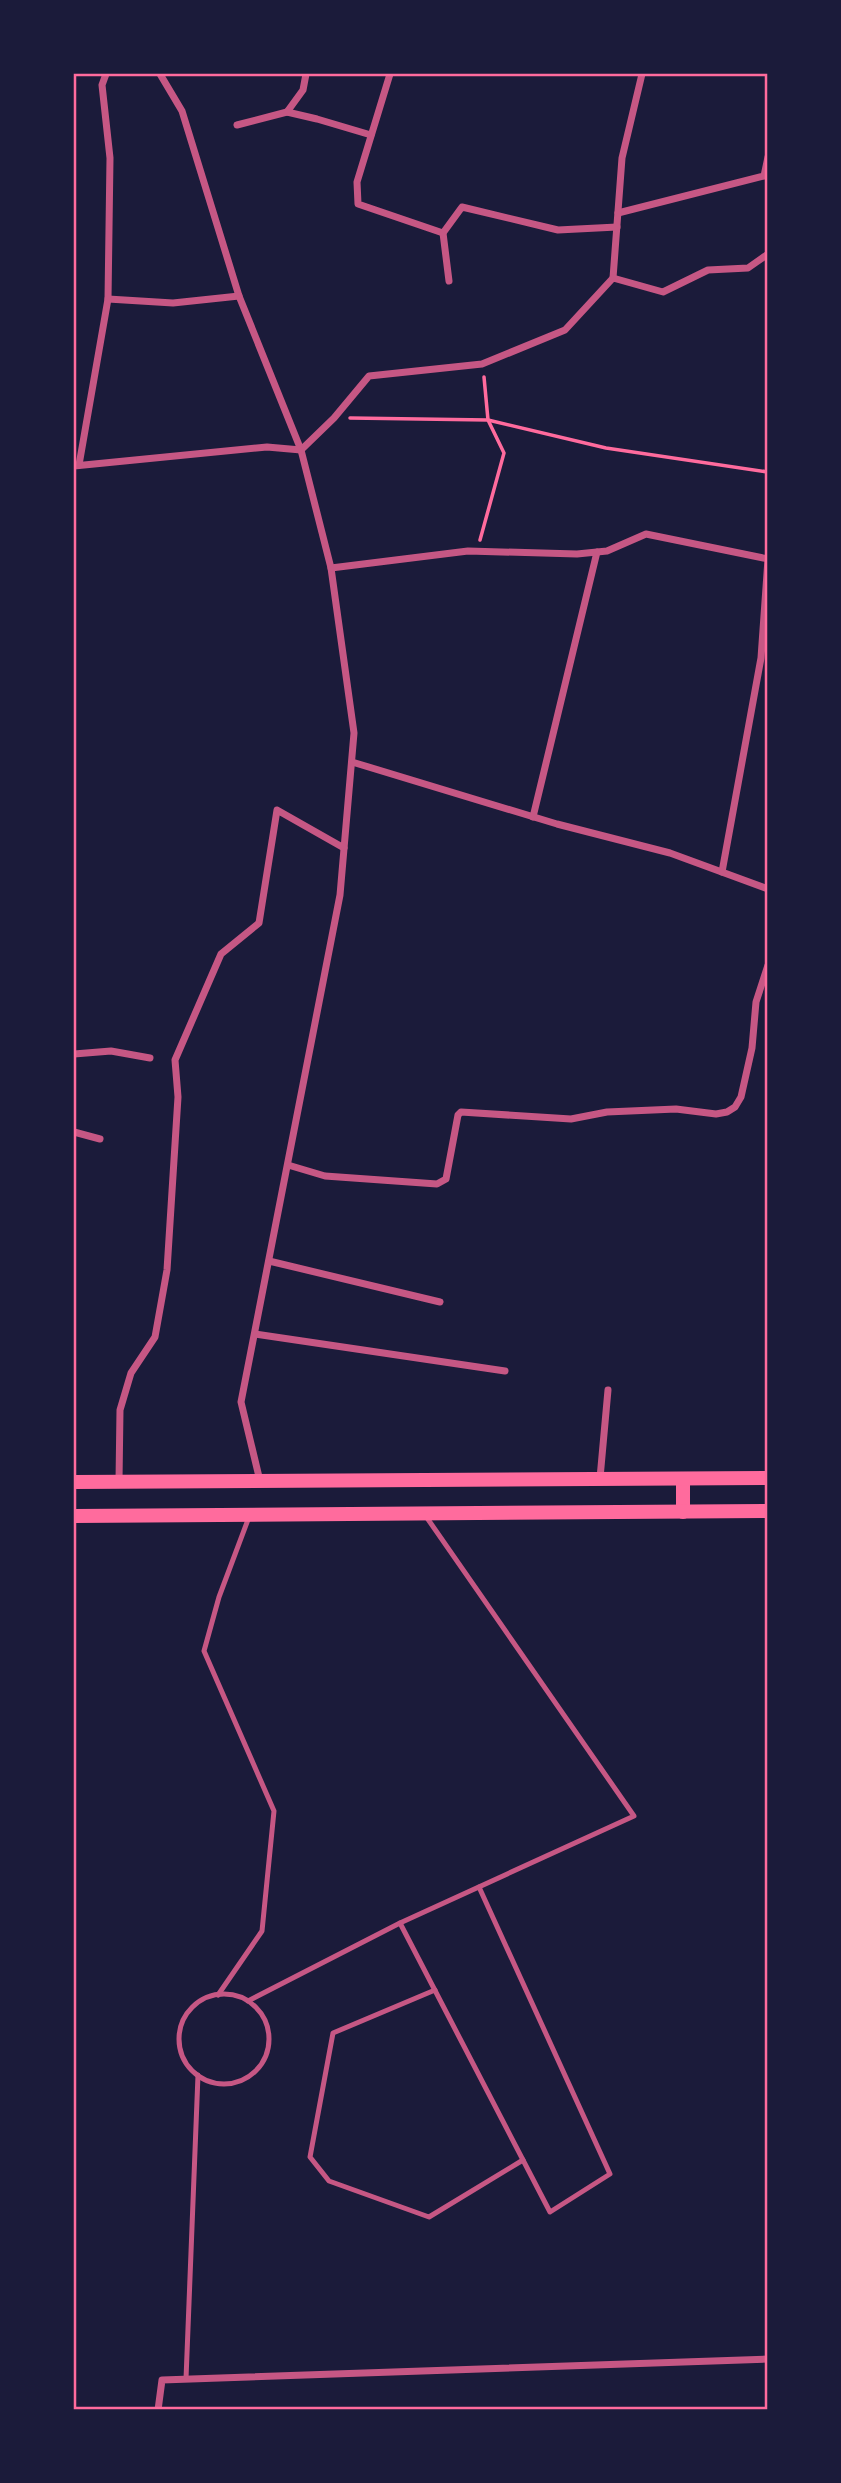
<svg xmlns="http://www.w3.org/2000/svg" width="841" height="2483" font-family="'Titillium Web',sans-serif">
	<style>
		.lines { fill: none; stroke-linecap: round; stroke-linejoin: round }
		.path { stroke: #ff6b9d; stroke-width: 3.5 }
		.service { stroke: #c65784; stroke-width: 5 }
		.minor { stroke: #c65784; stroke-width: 7 }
		.secondary { stroke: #ff6b9d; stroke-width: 14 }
		.neatline { fill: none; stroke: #ff6b9d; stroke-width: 2.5 }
	</style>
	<rect width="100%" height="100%" fill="#1b1b3a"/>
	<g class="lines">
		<g class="path">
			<path d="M 350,418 L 488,420 L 606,448 L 768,472"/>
			<path d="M 480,540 L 504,453 L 488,420 L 484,377"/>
		</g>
		<g class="service">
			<path d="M 400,1923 L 550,2212 L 610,2174 L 479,1887"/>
			<path d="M 435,1990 L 333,2033 L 310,2157 L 329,2181 L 429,2217 L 523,2160"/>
			<circle cx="224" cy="2039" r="45"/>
			<path d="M 218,1995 L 262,1931 L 274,1811 L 204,1651 L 219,1597 L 249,1517"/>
			<path d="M 248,2001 L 400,1923 L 634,1816 L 425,1515"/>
			<path d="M 186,2379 L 198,2075"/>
		</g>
		<g class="minor">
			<path d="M 160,74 L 182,111 L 239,296 L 301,450 L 331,568 L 354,733 L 340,895 L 241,1402 L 260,1481"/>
			<path d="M 390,74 L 357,182 L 358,204 L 443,233"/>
			<path d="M 287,112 L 303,90 L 306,74"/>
			<path d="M 237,125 L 287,112 L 317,119 L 371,135"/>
			<path d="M 618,213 L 764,176 L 768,157"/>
			<path d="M 613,278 L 622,158 L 642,74"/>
			<path d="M 449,281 L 443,233 L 462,207 L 558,230 L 617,227"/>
			<path d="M 108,299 L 173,303 L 239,296"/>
			<path d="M 79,465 L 108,299 L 110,158 L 102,85 L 106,74"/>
			<path d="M 74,466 L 267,447 L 301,450 L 334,418 L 369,376 L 482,364 L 565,330 L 613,278 L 663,292 L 708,270 L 748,268 L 768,254"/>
			<path d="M 331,568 L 468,551 L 577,554 L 607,551 L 646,534 L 768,559"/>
			<path d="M 352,762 L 557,824 L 670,853 L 768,889"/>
			<path d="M 533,817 L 597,552"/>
			<path d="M 722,872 L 761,658 L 768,559"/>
			<path d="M 74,1054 L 111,1051 L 150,1058"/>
			<path d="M 74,1132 L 100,1139"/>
			<path d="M 288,1165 L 325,1176 L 437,1184 L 446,1179 L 458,1115 L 461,1112 L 571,1119 L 607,1112 L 676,1109 L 716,1114 L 727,1112 L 735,1107 L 741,1097 L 752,1048 L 756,1002 L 768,965"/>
			<path d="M 269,1261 L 440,1302"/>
			<path d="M 255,1334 L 505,1371"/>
			<path d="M 600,1478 L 608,1390"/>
			<path d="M 119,1481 L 120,1410 L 131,1373 L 155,1337 L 167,1270 L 178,1097 L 175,1060 L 221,954 L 259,923 L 277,810 L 344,848"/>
			<path d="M 158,2410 L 162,2380 L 768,2359"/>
		</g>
		<g class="secondary">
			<path d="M 683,1479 L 683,1512"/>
			<path d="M 74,1482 L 768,1478"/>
			<path d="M 74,1516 L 768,1511"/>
		</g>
	</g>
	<rect width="841" height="2483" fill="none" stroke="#1b1b3a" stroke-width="150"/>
	<rect x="75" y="75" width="691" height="2333" class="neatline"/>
</svg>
